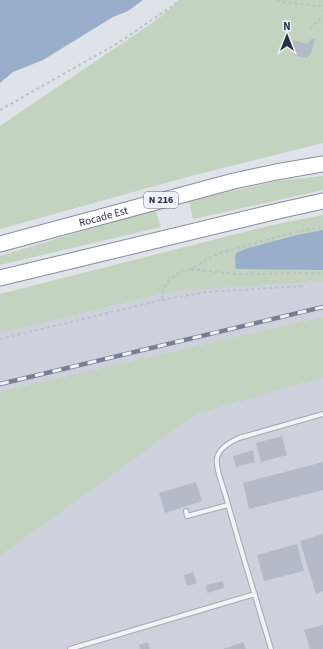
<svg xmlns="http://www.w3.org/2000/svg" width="323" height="649" font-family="'Source Sans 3',sans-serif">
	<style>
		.built { fill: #ccd1db }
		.green { fill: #c3d3bf }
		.water { fill: #98aeca }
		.building { fill: #b5bbc6 }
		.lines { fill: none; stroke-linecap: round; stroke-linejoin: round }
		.lane-casing { stroke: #a3a9b3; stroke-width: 6 }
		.highway-casing { stroke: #858ea0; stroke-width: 17 }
		.path { stroke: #bcc0c7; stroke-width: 2; stroke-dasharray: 3 3; stroke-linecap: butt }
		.lane { stroke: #f1f3f7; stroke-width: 4 }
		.highway { stroke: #fff; stroke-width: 15 }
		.rail-casing { stroke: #778093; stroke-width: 4.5 }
		.rail { stroke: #eef1f6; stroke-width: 3; stroke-dasharray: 9; stroke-linecap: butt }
		.labels { text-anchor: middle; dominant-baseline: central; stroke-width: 3; stroke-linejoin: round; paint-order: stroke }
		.shield { fill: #eef1f6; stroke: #636977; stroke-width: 1 }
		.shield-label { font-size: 10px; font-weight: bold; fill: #272f40 }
		.street-label { font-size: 11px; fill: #272f40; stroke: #eef1f6 }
	</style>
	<rect width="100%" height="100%" fill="#dee2e9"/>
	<path class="built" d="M 323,227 L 323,649 L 0,649 L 0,309 Z"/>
	<g class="green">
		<path d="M 180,0 L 323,0 L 323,143 L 191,176 L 0,229 L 0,126 L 158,19 Z"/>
		<path d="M 323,176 L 323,190 L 193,219 L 189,201 L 277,181 Z"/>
		<path d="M 155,209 L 161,227 L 0,265 L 0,256 Z"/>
		<path d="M 323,215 L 323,282 L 304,280 L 308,282 L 185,290 L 156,295 L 0,333 L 0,294 L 268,226 Z"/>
		<path d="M 323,317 L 323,377 L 196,414 L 0,556 L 0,392 Z"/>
	</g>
	<g class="water">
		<path d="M 0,0 L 143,0 L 128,11 L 113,17 L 43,60 L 13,72 L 0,83 Z"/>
		<path d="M 323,230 L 323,270 L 236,269 L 235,258 L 236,253 L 248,248 L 297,235 Z"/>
	</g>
	<g class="building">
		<path d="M 311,39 L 315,39 L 312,51 L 307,58 L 295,56 L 293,51 L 293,40 L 307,44 Z"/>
		<path d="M 282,436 L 287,455 L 261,462 L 256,443 Z"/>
		<path d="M 253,450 L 255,462 L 236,467 L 233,456 Z"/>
		<path d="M 323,462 L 323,490 L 249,509 L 243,483 Z"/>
		<path d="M 196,482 L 202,501 L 165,513 L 159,493 Z"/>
		<path d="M 323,534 L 323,591 L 316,594 L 300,541 Z"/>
		<path d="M 297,544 L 304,571 L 264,581 L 257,555 Z"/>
		<path d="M 193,572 L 197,583 L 187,586 L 184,575 Z"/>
		<path d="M 223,581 L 224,588 L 207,593 L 206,585 Z"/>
		<path d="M 323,625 L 323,649 L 310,649 L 304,630 Z"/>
		<path d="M 148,642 L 150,649 L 140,649 L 139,645 Z"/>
		<path d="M 243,642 L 246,649 L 223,649 Z"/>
	</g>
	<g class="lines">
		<defs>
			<g id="lane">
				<path d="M 186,511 L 187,516 L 228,505"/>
				<path d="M 70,649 L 255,594"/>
				<path d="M 271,649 C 256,598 240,548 226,497 C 223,486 215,468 217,458 C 219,448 230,442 239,438 L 323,414"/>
			</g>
			<g id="highway">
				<path id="s1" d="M 0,244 L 234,181 L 276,172 L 323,164"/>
				<path d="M 0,278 L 278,211 L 323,201"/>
			</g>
		</defs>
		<use href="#lane" class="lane-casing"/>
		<use href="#highway" class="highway-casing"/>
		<g class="path">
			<path d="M 277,0 L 279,1 L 305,5 L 323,6"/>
			<path d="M 310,29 L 323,16"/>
			<path d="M 0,110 L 118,43 L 181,0"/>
			<path d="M 191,269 L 235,274 L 323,273"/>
			<path d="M 162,300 L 206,292 L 305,286"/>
			<path d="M 0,339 L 162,300 L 163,290 L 169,280 L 179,273 L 191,269 L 219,253 L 299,231 L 323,227"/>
		</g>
		<use href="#lane" class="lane"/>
		<use href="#highway" class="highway"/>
		<defs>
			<path id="rail" d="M 0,384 L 323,307"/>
		</defs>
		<use href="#rail" class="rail-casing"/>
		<use href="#rail" class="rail"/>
	</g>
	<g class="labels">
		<rect class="shield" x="144" y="192" width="34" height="16" rx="3"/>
		<g class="shield-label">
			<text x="161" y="200">N 216</text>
		</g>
		<g class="street-label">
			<text stroke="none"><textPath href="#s1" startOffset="107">Rocade Est</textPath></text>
		</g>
	</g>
	<g transform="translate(287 36)" stroke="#eef1f6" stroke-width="3" paint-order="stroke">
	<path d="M0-3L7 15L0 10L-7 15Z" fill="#272f40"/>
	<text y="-6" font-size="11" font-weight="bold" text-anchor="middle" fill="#272f40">N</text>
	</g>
</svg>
